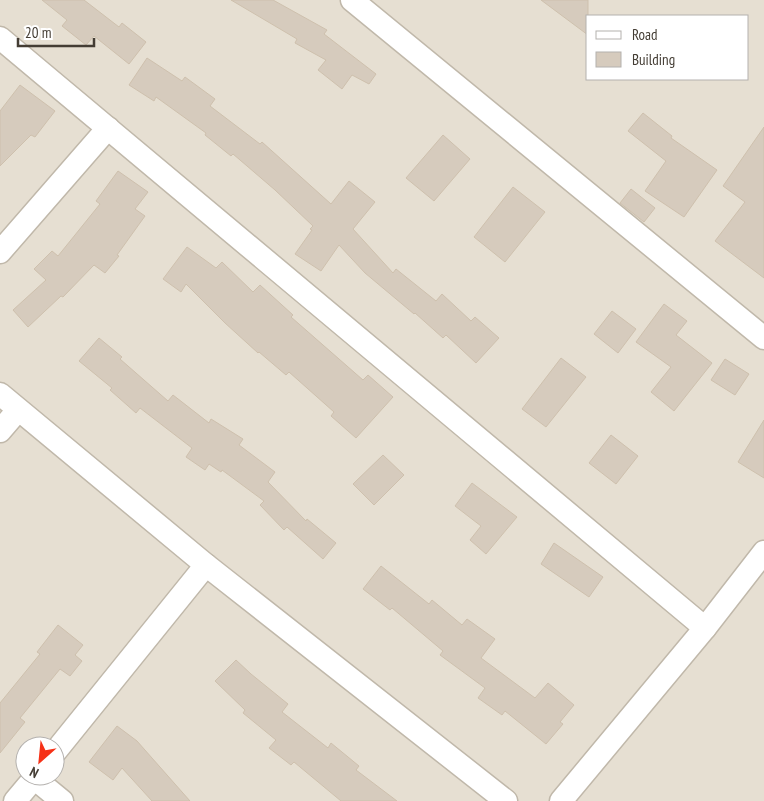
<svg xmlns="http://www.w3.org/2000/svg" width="764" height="801" font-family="'PT Sans Narrow',sans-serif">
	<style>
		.residential { fill: #e6dfd2; fill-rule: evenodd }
		.building { fill: #d6cbbd; stroke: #cec0ad }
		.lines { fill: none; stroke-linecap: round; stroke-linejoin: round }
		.street-casing { stroke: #c0b8aa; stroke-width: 25 }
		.street { stroke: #fff; stroke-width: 22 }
	</style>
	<rect width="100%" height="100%" fill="#f2ede4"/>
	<path class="residential" d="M 0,0 L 764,0 L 764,801 L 0,801 ZM 588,16 L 748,16 L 748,79 L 588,79 ZM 25,746 L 55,746 L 55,776 L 25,776 Z"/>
	<g class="building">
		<path d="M 42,0 L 84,0 L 119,27 L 122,23 L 146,42 L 129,64 L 94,36 L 86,45 L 62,26 L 67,20 Z"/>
		<path d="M 231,0 L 273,0 L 327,30 L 324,34 L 376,74 L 369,84 L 352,75 L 342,89 L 318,70 L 326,60 L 295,43 L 297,39 Z"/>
		<path d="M 541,0 L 588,0 L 588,35 Z"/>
		<path d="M 147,58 L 182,81 L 185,77 L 215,99 L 210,106 L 260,144 L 262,142 L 331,204 L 349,181 L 375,202 L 353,229 L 393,273 L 396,269 L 436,301 L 442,294 L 471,321 L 475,317 L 499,338 L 476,363 L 446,335 L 443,338 L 415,313 L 414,314 L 365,273 L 339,245 L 321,271 L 295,254 L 312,230 L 310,229 L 313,226 L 275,190 L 233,154 L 231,156 L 205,135 L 206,133 L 156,97 L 154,101 L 129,85 Z"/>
		<path d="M 20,85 L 55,111 L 35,137 L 31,135 L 0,166 L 0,111 Z"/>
		<path d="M 643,113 L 672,136 L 671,138 L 717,170 L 684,217 L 645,191 L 666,161 L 628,131 Z"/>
		<path d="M 764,127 L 764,278 L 715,241 L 745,202 L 723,186 Z"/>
		<path d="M 443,135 L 470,159 L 434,201 L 406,178 Z"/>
		<path d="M 118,171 L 148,192 L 135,209 L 145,216 L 117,255 L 119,256 L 105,273 L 94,265 L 63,297 L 61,296 L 28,327 L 13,310 L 46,280 L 34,269 L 52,251 L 58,256 L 100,204 L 96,201 Z"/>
		<path d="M 513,187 L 545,212 L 505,262 L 474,237 Z"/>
		<path d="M 631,189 L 655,208 L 644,222 L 620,203 Z"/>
		<path d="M 187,247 L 216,268 L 222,262 L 253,292 L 260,285 L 293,315 L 291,317 L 363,380 L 368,375 L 393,397 L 356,438 L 331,416 L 334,412 L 289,372 L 286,375 L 259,352 L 258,353 L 225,323 L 186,284 L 181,292 L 163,279 Z"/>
		<path d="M 664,304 L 687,321 L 676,335 L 712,363 L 674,411 L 651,392 L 671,367 L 636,342 Z"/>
		<path d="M 612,311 L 636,329 L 618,353 L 594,334 Z"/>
		<path d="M 99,338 L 122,357 L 120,359 L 168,401 L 173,395 L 209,423 L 211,419 L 243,439 L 239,445 L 275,472 L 268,482 L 306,521 L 307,519 L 336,543 L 323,559 L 287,527 L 284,530 L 260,505 L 264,501 L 222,470 L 221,472 L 209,464 L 205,470 L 186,457 L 192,448 L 140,408 L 136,413 L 110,390 L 112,388 L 79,361 Z"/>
		<path d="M 561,358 L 586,377 L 546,427 L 522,409 Z"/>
		<path d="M 725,359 L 749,374 L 735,395 L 711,380 Z"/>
		<path d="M 764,420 L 764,478 L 738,462 Z"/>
		<path d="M 611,435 L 638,456 L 616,484 L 589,463 Z"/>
		<path d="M 383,455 L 404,475 L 374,505 L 353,484 Z"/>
		<path d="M 472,483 L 517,517 L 486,554 L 470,540 L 481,526 L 455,506 Z"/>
		<path d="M 554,543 L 603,577 L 589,597 L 541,564 Z"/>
		<path d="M 381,566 L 429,604 L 432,600 L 462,625 L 467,619 L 495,639 L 481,658 L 535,698 L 548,683 L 574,705 L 560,722 L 563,724 L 546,744 L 505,711 L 502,715 L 478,698 L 485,688 L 440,655 L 443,651 L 392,608 L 390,610 L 363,589 Z"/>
		<path d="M 58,625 L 83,645 L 75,655 L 82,661 L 70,676 L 60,669 L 20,718 L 25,722 L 0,753 L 0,703 L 40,654 L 37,652 Z"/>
		<path d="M 236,660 L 251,674 L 288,704 L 282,712 L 328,748 L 331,743 L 359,766 L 356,770 L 397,801 L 341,801 L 294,762 L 291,765 L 269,748 L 276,740 L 243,713 L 245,710 L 215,681 Z"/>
		<path d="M 117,726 L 137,741 L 190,801 L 152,801 L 122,768 L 113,780 L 89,762 Z"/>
	</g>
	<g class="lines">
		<defs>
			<g id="street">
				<path d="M 352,0 L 764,338"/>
				<path d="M 0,38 L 705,628 L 561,801"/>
				<path d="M 0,252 L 108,128"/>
				<path d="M 0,394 L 206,565 L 506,801"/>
				<path d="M 0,431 L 18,410"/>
				<path d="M 705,628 L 764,552"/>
				<path d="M 55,752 L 206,565"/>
				<path d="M 34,778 L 62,801"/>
				<path d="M 15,801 L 36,776"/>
			</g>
		</defs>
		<use href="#street" class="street-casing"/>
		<use href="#street" class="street"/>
	</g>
	<rect x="586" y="15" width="162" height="65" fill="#ffffff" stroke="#b4b1ae"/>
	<rect x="596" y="31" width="25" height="8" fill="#ffffff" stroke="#b4b1ae"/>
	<text x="632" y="40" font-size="15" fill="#443d34">Road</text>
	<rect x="596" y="52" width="25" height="15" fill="#d6cbbd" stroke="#b4b1ae"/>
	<text x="632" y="65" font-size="15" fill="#443d34">Building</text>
	<g transform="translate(40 761) rotate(207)"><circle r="24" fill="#ffffff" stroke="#b4b1ae"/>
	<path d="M0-4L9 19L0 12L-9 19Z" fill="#f63117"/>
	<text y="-8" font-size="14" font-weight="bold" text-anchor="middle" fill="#443d34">N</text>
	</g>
	<path d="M18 38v8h76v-8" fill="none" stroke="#443d34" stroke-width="2.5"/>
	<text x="25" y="38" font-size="15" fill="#443d34" stroke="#ffffff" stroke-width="4" paint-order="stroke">20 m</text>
</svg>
